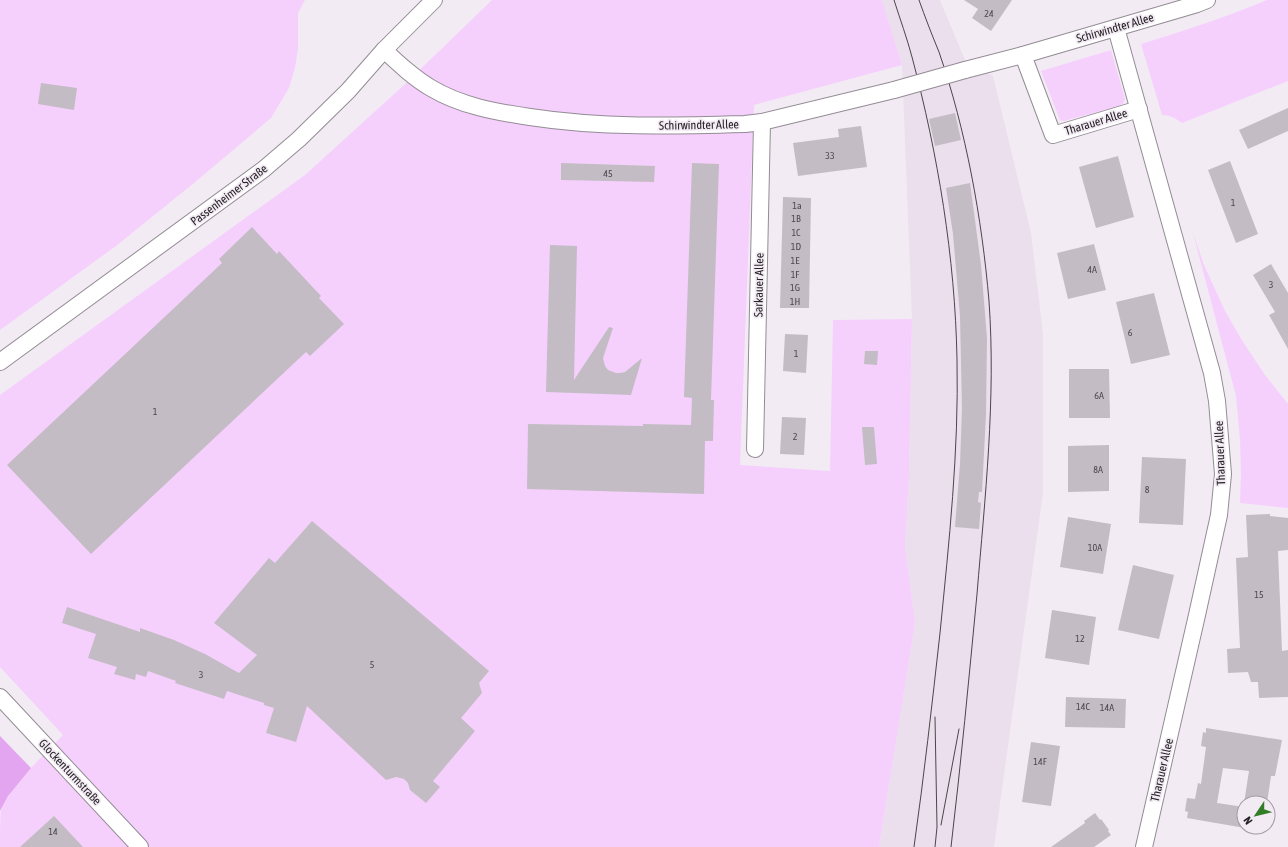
<svg xmlns="http://www.w3.org/2000/svg" width="1288" height="847" font-family="'Asap Condensed',sans-serif">
	<style>
		.built { fill: #ebdeed }
		.green { fill: #f6d0fd }
		.forest { fill: #e4a5f0 }
		.building { fill: #c3bcc4 }
		.lines { fill: none; stroke-linecap: round; stroke-linejoin: round }
		.street-casing { stroke: #938c94; stroke-width: 18 }
		.street { stroke: #fff; stroke-width: 16 }
		.tram { stroke: #4a464a; stroke-width: 1 }
		.street-bridge-casing { stroke: #938c94; stroke-width: 18; stroke-linecap: butt }
		.street-bridge { stroke: #fff; stroke-width: 16 }
		.labels { text-anchor: middle; dominant-baseline: central; stroke-width: 3.5; stroke-linejoin: round; paint-order: stroke }
		.number-label { font-size: 10px; fill: #4d494e }
		.street-label { font-size: 12px; fill: #262326; stroke: #f3ebf4 }
	</style>
	<rect width="100%" height="100%" fill="#f3ebf4"/>
	<path class="built" d="M 881,0 L 940,0 L 965,60 L 993,76 L 1031,233 L 1043,334 L 1043,493 L 994,847 L 879,847 L 915,623 L 905,546 L 909,476 L 912,319 L 902,65 Z"/>
	<g class="green">
		<path d="M 0,0 L 305,0 L 298,13 L 298,49 L 295,68 L 289,88 L 271,118 L 194,183 L 116,246 L 0,330 Z"/>
		<path d="M 492,0 L 881,0 L 882,1 L 902,65 L 754,105 L 740,465 L 830,471 L 833,320 L 912,319 L 909,476 L 905,546 L 915,623 L 879,847 L 0,847 C 0,838 0,818 1,810 C 9,787 45,754 63,735 L 0,667 L 0,395 L 305,175 L 404,85 Z"/>
		<path d="M 1267,0 L 1288,0 L 1288,81 L 1182,123 C 1175,118 1170,115 1162,115 L 1141,44 C 1184,31 1226,17 1267,0 Z"/>
		<path d="M 1111,50 L 1125,99 L 1123,104 L 1119,106 L 1064,121 L 1060,120 L 1041,71 Z"/>
		<path d="M 1193,233 L 1204,265 L 1225,311 L 1243,342 L 1265,375 L 1288,404 L 1288,508 L 1240,503 L 1241,474 L 1240,440 L 1236,396 Z"/>
	</g>
	<path class="forest" d="M 0,736 L 31,768 L 8,796 L 0,811 Z"/>
	<g class="building">
		<path d="M 964,0 L 1012,0 L 991,31 L 972,18 L 978,9 Z"/>
		<path d="M 41,83 L 77,88 L 74,110 L 38,104 Z"/>
		<path d="M 1288,108 L 1288,131 L 1248,149 L 1239,130 Z"/>
		<path d="M 955,113 L 961,140 L 935,146 L 929,119 Z"/>
		<path d="M 861,126 L 867,167 L 798,176 L 793,143 L 839,137 L 838,129 Z"/>
		<path d="M 1118,156 L 1134,217 L 1096,228 L 1079,167 Z"/>
		<path d="M 1230,161 L 1258,234 L 1236,243 L 1208,170 Z"/>
		<path d="M 561,163 L 655,166 L 654,182 L 561,180 Z"/>
		<path d="M 692,163 L 719,164 L 711,400 L 714,400 L 713,441 L 705,441 L 704,494 L 527,489 L 528,424 L 643,426 L 643,424 L 691,425 L 692,398 L 684,397 Z"/>
		<path d="M 970,183 L 981,265 L 987,338 L 986,414 L 982,492 L 979,492 L 978,502 L 981,503 L 979,529 L 955,527 L 960,464 L 962,409 L 960,316 L 953,234 L 946,188 Z"/>
		<path d="M 783,197 L 811,198 L 809,308 L 780,308 Z"/>
		<path d="M 252,227 L 277,254 L 279,251 L 321,296 L 319,298 L 344,324 L 310,356 L 306,352 L 91,554 L 7,465 L 222,263 L 219,259 Z"/>
		<path d="M 1094,244 L 1106,290 L 1068,299 L 1057,253 Z"/>
		<path d="M 550,245 L 577,246 L 574,380 L 609,327 L 613,328 L 603,358 L 605,366 L 608,370 L 616,373 L 620,373 L 625,372 L 642,358 L 631,395 L 546,392 Z"/>
		<path d="M 1271,264 L 1288,293 L 1288,349 L 1269,315 L 1275,312 L 1253,275 Z"/>
		<path d="M 1154,293 L 1170,355 L 1131,364 L 1116,302 Z"/>
		<path d="M 785,334 L 808,335 L 806,373 L 783,371 Z"/>
		<path d="M 865,351 L 878,351 L 877,365 L 864,364 Z"/>
		<path d="M 1069,369 L 1109,369 L 1110,418 L 1069,418 Z"/>
		<path d="M 782,417 L 806,418 L 804,455 L 780,454 Z"/>
		<path d="M 862,427 L 874,427 L 877,464 L 865,465 Z"/>
		<path d="M 1109,445 L 1109,491 L 1068,492 L 1068,446 Z"/>
		<path d="M 1142,457 L 1186,459 L 1183,525 L 1139,523 Z"/>
		<path d="M 1270,514 L 1270,516 L 1288,518 L 1288,550 L 1278,551 L 1282,651 L 1288,650 L 1288,697 L 1259,698 L 1258,682 L 1251,682 L 1248,672 L 1228,673 L 1227,649 L 1240,648 L 1236,558 L 1248,557 L 1246,515 Z"/>
		<path d="M 1068,517 L 1111,524 L 1103,574 L 1060,567 Z"/>
		<path d="M 312,521 L 489,671 L 479,683 L 482,693 L 461,718 L 475,731 L 433,781 L 440,787 L 426,803 L 410,790 L 408,783 L 404,779 L 396,777 L 386,780 L 307,706 L 296,742 L 266,733 L 274,708 L 264,705 L 264,703 L 227,691 L 224,699 L 175,683 L 176,681 L 148,671 L 146,677 L 136,674 L 135,680 L 114,674 L 117,667 L 88,658 L 96,634 L 62,623 L 67,607 L 140,632 L 140,628 L 174,640 L 205,654 L 239,673 L 257,655 L 214,623 L 269,558 L 275,563 Z"/>
		<path d="M 1133,565 L 1174,575 L 1159,639 L 1118,630 Z"/>
		<path d="M 1052,610 L 1096,617 L 1089,665 L 1045,658 Z"/>
		<path d="M 1066,697 L 1126,699 L 1125,728 L 1065,727 Z"/>
		<path d="M 1206,728 L 1282,740 L 1275,776 L 1271,776 L 1267,803 L 1244,803 L 1249,771 L 1223,768 L 1217,803 L 1244,807 L 1244,805 L 1244,827 L 1263,827 L 1262,831 L 1187,818 L 1188,812 L 1185,811 L 1187,798 L 1195,799 L 1198,783 L 1201,784 L 1206,747 L 1201,746 L 1203,732 L 1206,733 Z"/>
		<path d="M 1031,742 L 1060,746 L 1051,806 L 1022,802 Z"/>
		<path d="M 1095,813 L 1100,820 L 1101,819 L 1109,830 L 1108,831 L 1111,835 L 1094,847 L 1051,847 L 1085,823 L 1084,821 Z"/>
		<path d="M 54,816 L 83,847 L 20,847 Z"/>
	</g>
	<g class="lines">
		<defs>
			<g id="street">
				<path d="M 1116,28 L 1212,373 L 1217,401 L 1223,474 L 1219,515 L 1197,615 L 1144,847"/>
				<path d="M 384,50 C 399,64 414,78 431,88 C 461,106 496,112 530,117 C 601,128 673,126 745,124 L 762,122 L 894,90"/>
				<path d="M 1023,55 L 1053,135 L 1139,109"/>
				<path d="M 965,70 L 1023,55 L 1197,4 L 1207,0"/>
				<path d="M 0,362 L 264,169 L 299,139 L 348,91 L 384,50 L 434,0"/>
				<path d="M 755,449 L 762,122"/>
				<path d="M 0,697 L 140,847"/>
			</g>
		</defs>
		<use href="#street" class="street-casing"/>
		<use href="#street" class="street"/>
		<g class="tram">
			<path d="M 894,0 C 900,19 907,38 912,57 C 938,155 955,257 957,359 C 959,451 949,542 940,633 C 932,705 924,776 914,847"/>
			<path d="M 919,0 C 925,17 932,35 939,52 C 966,130 982,219 989,301 C 996,399 985,497 977,594 C 969,678 961,763 951,847"/>
			<path d="M 935,717 L 937,827 L 935,847"/>
			<path d="M 941,825 L 959,729"/>
		</g>
		<defs>
			<path id="street-bridge" d="M 894,90 L 965,70"/>
		</defs>
		<use href="#street-bridge" class="street-bridge-casing"/>
		<use href="#street-bridge" class="street-bridge"/>
	</g>
	<g class="labels">
		<g class="number-label">
			<text x="989" y="13">24</text>
			<text x="830" y="155">33</text>
			<text x="608" y="173">45</text>
			<text x="1233" y="202">1</text>
			<text x="797" y="205">1a</text>
			<text x="796" y="218">1B</text>
			<text x="796" y="232">1C</text>
			<text x="796" y="246">1D</text>
			<text x="795" y="260">1E</text>
			<text x="1092" y="269">4A</text>
			<text x="795" y="274">1F</text>
			<text x="1271" y="284">3</text>
			<text x="795" y="287">1G</text>
			<text x="795" y="301">1H</text>
			<text x="1130" y="332">6</text>
			<text x="796" y="353">1</text>
			<text x="1099" y="395">6A</text>
			<text x="155" y="411">1</text>
			<text x="795" y="436">2</text>
			<text x="1098" y="469">8A</text>
			<text x="1147" y="489">8</text>
			<text x="1095" y="547">10A</text>
			<text x="1259" y="594">15</text>
			<text x="1080" y="638">12</text>
			<text x="372" y="664">5</text>
			<text x="201" y="674">3</text>
			<text x="1083" y="706">14C</text>
			<text x="1107" y="707">14A</text>
			<text x="1040" y="761">14F</text>
			<text x="53" y="831">14</text>
		</g>
		<g class="street-label">
			<text transform="translate(1115 28) rotate(-16)">Schirwindter Allee</text>
			<text transform="translate(1096 122) rotate(-17)">Tharauer Allee</text>
			<text transform="translate(699 125) rotate(-1)">Schirwindter Allee</text>
			<text transform="translate(229 195) rotate(-37)">Passenheimer Straße</text>
			<text transform="translate(759 285) rotate(-89)">Sarkauer Allee</text>
			<text transform="translate(1220 453) rotate(-92)">Tharauer Allee</text>
			<text transform="translate(1162 770) rotate(-77)">Tharauer Allee</text>
			<text transform="translate(70 772) rotate(47)">Glockenturmstraße</text>
		</g>
	</g>
	<g transform="translate(1256 815) rotate(235)"><circle r="19" fill="#f3ebf4" stroke="#a19ba2"/>
	<path d="M0-3L7 15L0 10L-7 15Z" fill="#317e26"/>
	<text y="-6" font-size="11" font-weight="bold" text-anchor="middle" fill="#262326">N</text>
	</g>
</svg>
